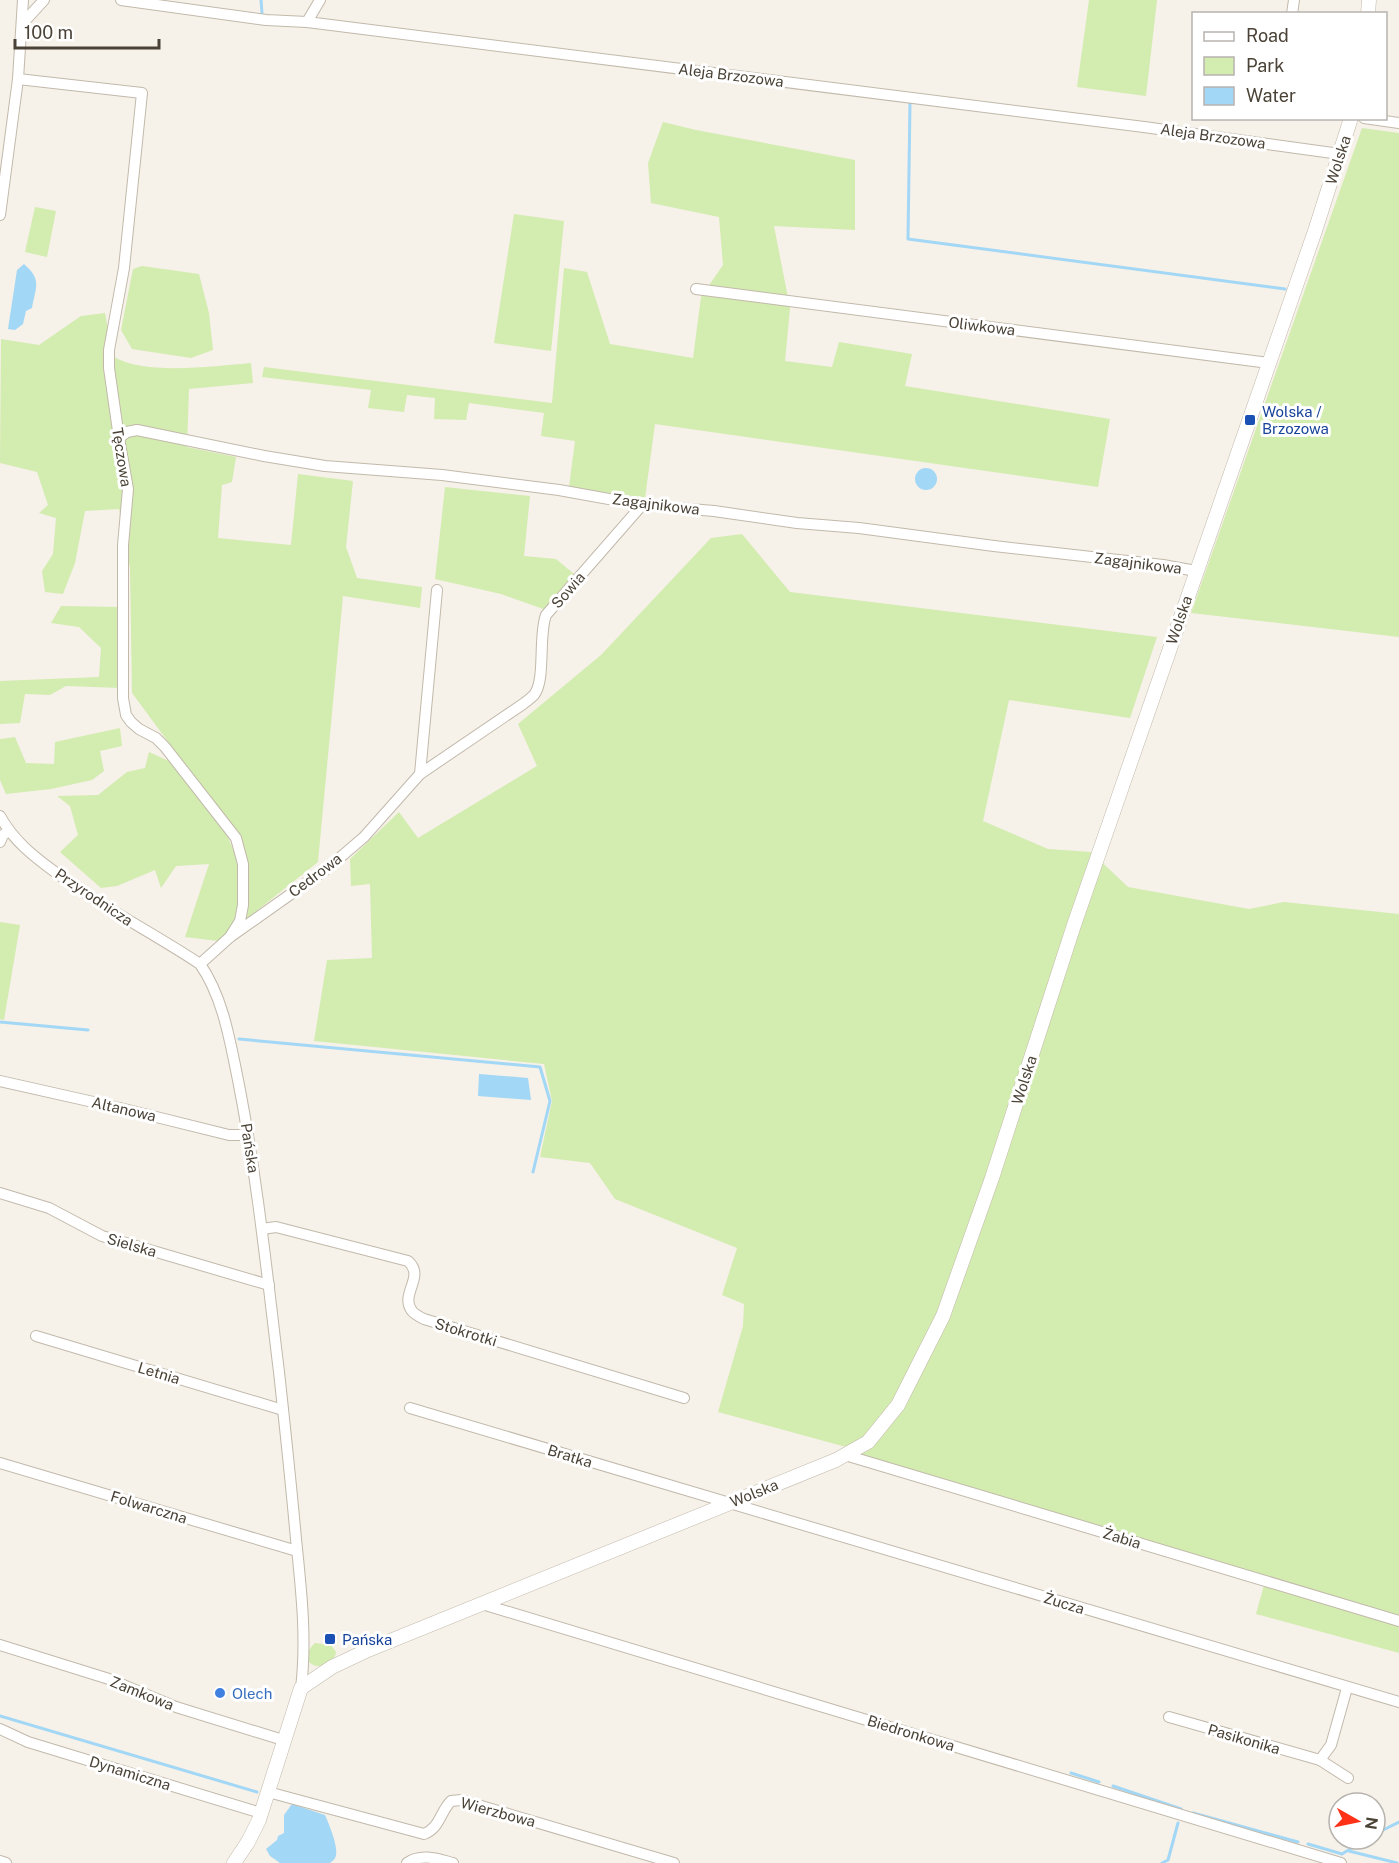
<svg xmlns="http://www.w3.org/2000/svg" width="1399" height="1863" font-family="'Public Sans',sans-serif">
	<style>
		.green { fill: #d3ecaf }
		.water { fill: #a2d7f6 }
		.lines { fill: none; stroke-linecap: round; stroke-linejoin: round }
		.stream { stroke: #a2d7f6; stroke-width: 3 }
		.minor-casing { stroke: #c2b9ab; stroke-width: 12 }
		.tertiary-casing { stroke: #c2b9ab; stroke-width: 15 }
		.minor { stroke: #fff; stroke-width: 10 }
		.tertiary { stroke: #fff; stroke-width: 14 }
		.transit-dot { fill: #1a4fb4; stroke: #fff; stroke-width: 2 }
		.shop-dot { fill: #3f7fe0; stroke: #fff; stroke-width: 2 }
		.labels { text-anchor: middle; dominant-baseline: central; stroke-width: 6; stroke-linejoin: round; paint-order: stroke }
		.street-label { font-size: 15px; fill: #4a4236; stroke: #fff }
		.transit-label { font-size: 15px; fill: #164399; stroke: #fff; text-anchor: start }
		.shop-label { font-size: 15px; fill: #366cbe; stroke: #fff; text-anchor: start }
	</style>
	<rect width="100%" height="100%" fill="#f6f1e9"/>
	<g class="green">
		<path d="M 1089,0 L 1157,0 L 1146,96 L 1077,87 Z"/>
		<path d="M 663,122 L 696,130 L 855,160 L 855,230 L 774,226 L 790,308 L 785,361 L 832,367 L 839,342 L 912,354 L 905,386 L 1110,419 L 1098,487 L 655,424 L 645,498 L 569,487 L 575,441 L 541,436 L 544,413 L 469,403 L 466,420 L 434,419 L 435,398 L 407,395 L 404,412 L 368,408 L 371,390 L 262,377 L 264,367 L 552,403 L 564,268 L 587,272 L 610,344 L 693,358 L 701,297 L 723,265 L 719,217 L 651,203 L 648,163 Z"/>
		<path d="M 1362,128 L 1399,133 L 1399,637 L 1191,613 Z"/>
		<path d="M 35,207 L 56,211 L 47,257 L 25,252 Z"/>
		<path d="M 514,214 L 564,221 L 551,351 L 494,343 Z"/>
		<path d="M 142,266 L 199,274 L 209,313 L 213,350 L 191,358 L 132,349 L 121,330 L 133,269 Z"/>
		<path d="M 105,313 L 113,356 C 142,376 215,366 251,363 L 253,383 L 189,389 L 187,447 L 236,457 L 232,482 L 222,485 L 218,538 L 291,545 L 298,474 L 353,481 L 346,547 L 357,578 L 422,587 L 420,608 L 343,596 L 318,862 L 244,921 L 247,857 L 240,839 L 132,693 L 130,568 L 119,509 L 85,511 L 75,563 L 63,594 L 45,592 L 42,571 L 53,554 L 56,518 L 39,513 L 48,505 L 37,472 L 0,463 L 1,339 L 39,345 L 81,316 Z"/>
		<path d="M 445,487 L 530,496 L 524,556 L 556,559 L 574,574 L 546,610 L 501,594 L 435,579 Z"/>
		<path d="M 742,534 L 790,592 L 1157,637 L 1130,718 L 1009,700 L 983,821 L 1048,849 L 1091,852 L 1128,887 L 1249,909 L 1284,902 L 1399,914 L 1399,1653 L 1256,1614 L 1266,1578 L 871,1458 L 846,1447 L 718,1412 L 743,1326 L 744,1304 L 722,1295 L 737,1248 L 615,1199 L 590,1163 L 540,1157 L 552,1101 L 544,1064 L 314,1041 L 327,960 L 372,958 L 370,884 L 351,886 L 350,859 L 399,812 L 418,838 L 537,766 L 518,724 L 601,655 L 711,538 Z"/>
		<path d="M 61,606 L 119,607 L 120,688 L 66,686 L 50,695 L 25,694 L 20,723 L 0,724 L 0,681 L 99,677 L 101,648 L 79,627 L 51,623 Z"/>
		<path d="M 120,728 L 122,746 L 100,751 L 104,771 L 92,780 L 51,789 L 6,794 L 0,780 L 0,739 L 15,737 L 26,763 L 54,764 L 55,742 Z"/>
		<path d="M 149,752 L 173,763 L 227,835 L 244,875 L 238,921 L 218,941 L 185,937 L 209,864 L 176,866 L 161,888 L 155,870 L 117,886 L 101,888 L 60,852 L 78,835 L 70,806 L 57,796 L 98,795 L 127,772 L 145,768 Z"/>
		<path d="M 0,922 L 20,925 L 4,1020 L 0,1019 Z"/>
		<path d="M 315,1643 L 331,1645 L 336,1652 C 333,1676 290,1667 315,1643 Z"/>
	</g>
	<g class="water">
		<path d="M 24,264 C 42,280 36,286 32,308 L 26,311 L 23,324 L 15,330 L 8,329 L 17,270 Z"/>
		<circle cx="926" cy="479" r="11"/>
		<path d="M 479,1074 L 528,1078 L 531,1100 L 478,1096 Z"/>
		<path d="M 292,1804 L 325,1815 C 329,1824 338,1846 336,1855 C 335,1860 333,1860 330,1863 L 280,1863 L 270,1856 L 266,1849 L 277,1840 L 278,1836 L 284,1833 L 284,1815 Z"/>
	</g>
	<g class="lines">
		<g class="stream">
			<path d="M 261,0 L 262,13"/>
			<path d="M 910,102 L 908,239 L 1285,289"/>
			<path d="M 0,1022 L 88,1030"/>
			<path d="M 239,1039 L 540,1067 L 550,1101 L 533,1172"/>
			<path d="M 0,1716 L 257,1792"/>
			<path d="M 1071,1773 L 1099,1782"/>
			<path d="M 1113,1786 L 1181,1809"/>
			<path d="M 1193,1813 L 1298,1842"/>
			<path d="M 1375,1834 L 1399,1822"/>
			<path d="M 1308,1844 L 1342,1854 L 1366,1839"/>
			<path d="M 1349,1851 L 1397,1863"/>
			<path d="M 1162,1863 L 1168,1860 L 1178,1823"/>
		</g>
		<defs>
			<g id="minor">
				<path d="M 121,0 L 266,20 L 307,22 L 1144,127 L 1340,154"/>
				<path d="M 1292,14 L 1294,0"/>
				<path d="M 307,22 L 320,0"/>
				<path d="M 22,24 L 44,0"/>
				<path d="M 18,79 L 142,93 L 124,268 L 109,350 L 109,368 L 119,438 L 128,489 L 123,545 L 123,698 L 126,715 L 131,722 L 139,729 L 156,738 L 165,747 L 236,838 L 243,864 L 243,905 L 240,921 L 230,937"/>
				<path d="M 1364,118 L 1399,123"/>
				<path d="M 0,215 L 18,79 L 23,0"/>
				<path d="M 696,289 L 1269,363"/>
				<path d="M 119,438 L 127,432 L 137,430 L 264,456 L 325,466 L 442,475 L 559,490 L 642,505 L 714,511 L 797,523 L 859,528 L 994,546 L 1163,565 L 1196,571"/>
				<path d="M 420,774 L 437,590"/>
				<path d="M 0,816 C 13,840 33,856 55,872 C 101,907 152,932 200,964 C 223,997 230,1041 238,1080 C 257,1176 267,1274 279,1372 C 285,1427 291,1483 296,1539 C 301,1588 307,1638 301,1688"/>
				<path d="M 0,842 L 3,835 L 9,831"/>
				<path d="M 200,964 L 230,937 L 329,867 L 364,837 L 420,774 L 523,704 C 527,701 531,698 534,695 C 546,680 538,636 546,615 L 642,505"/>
				<path d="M 0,1081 L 120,1108 L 229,1135 L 248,1135"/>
				<path d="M 0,1193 L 49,1208 L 102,1236 L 269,1285"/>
				<path d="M 262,1229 L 276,1227 L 408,1261 C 426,1277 399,1294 412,1311 C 414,1314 420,1317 424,1319 L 684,1398"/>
				<path d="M 36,1336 L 283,1410"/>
				<path d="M 410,1408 L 1399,1702"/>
				<path d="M 845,1455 L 1399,1621"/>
				<path d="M 0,1463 L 297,1551"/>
				<path d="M 482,1604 L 1341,1863"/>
				<path d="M 0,1645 L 109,1679 L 176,1707 L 283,1740"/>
				<path d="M 1169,1717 L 1320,1760 L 1348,1778"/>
				<path d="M 0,1729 L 28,1742 L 261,1813"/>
				<path d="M 1320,1760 L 1331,1745 L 1347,1688"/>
				<path d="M 268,1792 L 424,1834 C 440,1828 440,1812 451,1801 L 461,1800 L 674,1863"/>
				<path d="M 0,1861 L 6,1863"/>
				<path d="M 407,1863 C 421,1853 438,1859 453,1863"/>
			</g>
			<g id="tertiary">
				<path d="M 1368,14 L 1369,0"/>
				<path d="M 234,1863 L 248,1842 L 259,1820 L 301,1688 L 332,1667 L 368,1650 L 836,1460 L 868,1442 L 898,1405 L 943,1316 L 992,1178 L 1074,925 L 1315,231 L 1351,118"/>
			</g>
		</defs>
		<use href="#minor" class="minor-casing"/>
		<use href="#tertiary" class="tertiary-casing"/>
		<use href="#minor" class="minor"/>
		<use href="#tertiary" class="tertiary"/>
	</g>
	<g class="transit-dot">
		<rect x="1244" y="414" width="12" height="12" rx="3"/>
		<rect x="324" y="1633" width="12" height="12" rx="3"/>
	</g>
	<circle class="shop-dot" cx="220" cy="1693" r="6"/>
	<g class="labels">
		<g class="street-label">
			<text transform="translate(731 75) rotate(7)">Aleja Brzozowa</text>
			<text transform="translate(1213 136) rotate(8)">Aleja Brzozowa</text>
			<text transform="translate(1338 160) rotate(-72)">Wolska</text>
			<text transform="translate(982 326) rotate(7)">Oliwkowa</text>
			<text transform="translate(122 457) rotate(81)">Tęczowa</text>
			<text transform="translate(656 504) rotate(7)">Zagajnikowa</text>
			<text transform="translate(1138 563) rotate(7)">Zagajnikowa</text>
			<text transform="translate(568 590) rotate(-49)">Sowia</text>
			<text transform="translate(1179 620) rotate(-71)">Wolska</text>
			<text transform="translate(315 875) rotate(-37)">Cedrowa</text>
			<text transform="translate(94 897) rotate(34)">Przyrodnicza</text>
			<text transform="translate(1024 1080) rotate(-72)">Wolska</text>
			<text transform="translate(124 1109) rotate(13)">Altanowa</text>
			<text transform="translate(250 1148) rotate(81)">Pańska</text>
			<text transform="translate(132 1245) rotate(16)">Sielska</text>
			<text transform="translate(466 1332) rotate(17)">Stokrotki</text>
			<text transform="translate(159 1373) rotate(17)">Letnia</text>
			<text transform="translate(570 1456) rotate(17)">Bratka</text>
			<text transform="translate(754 1493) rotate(-22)">Wolska</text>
			<text transform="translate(149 1507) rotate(17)">Folwarczna</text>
			<text transform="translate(1122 1538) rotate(17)">Żabia</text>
			<text transform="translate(1064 1603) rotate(17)">Żucza</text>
			<text transform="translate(142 1693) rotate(22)">Zamkowa</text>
			<text transform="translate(911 1733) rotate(17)">Biedronkowa</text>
			<text transform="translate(1244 1739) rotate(16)">Pasikonika</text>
			<text transform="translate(130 1773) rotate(17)">Dynamiczna</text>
			<text transform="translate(498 1812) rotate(15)">Wierzbowa</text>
		</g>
		<g class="transit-label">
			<text x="1262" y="411">Wolska /<tspan x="1262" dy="17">Brzozowa</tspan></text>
			<text x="342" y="1639">Pańska</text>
		</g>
		<g class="shop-label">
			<text x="232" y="1693">Olech</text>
		</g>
	</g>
	<rect x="1192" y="12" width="195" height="108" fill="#ffffff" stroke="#b7b3af" stroke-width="1.5"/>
	<rect x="1204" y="32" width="30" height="9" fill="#ffffff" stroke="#b7b3af" stroke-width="1.5"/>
	<text x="1246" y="42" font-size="18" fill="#4a4236">Road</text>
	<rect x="1204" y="57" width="30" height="18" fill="#d3ecaf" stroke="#b7b3af" stroke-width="1.5"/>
	<text x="1246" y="72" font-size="18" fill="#4a4236">Park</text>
	<rect x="1204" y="87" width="30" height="18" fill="#a2d7f6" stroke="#b7b3af" stroke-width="1.5"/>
	<text x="1246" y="102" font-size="18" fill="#4a4236">Water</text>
	<g transform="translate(1357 1821) rotate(99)"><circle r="28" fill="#ffffff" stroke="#b7b3af" stroke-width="1.5"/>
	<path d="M0-4.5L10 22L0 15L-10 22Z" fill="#ff3117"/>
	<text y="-9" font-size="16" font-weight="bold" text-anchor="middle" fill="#4a4236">N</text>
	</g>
	<path d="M15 39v9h144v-9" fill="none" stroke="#4a4236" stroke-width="3"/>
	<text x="24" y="39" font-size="18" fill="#4a4236" stroke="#ffffff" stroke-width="4.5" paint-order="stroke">100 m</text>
</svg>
